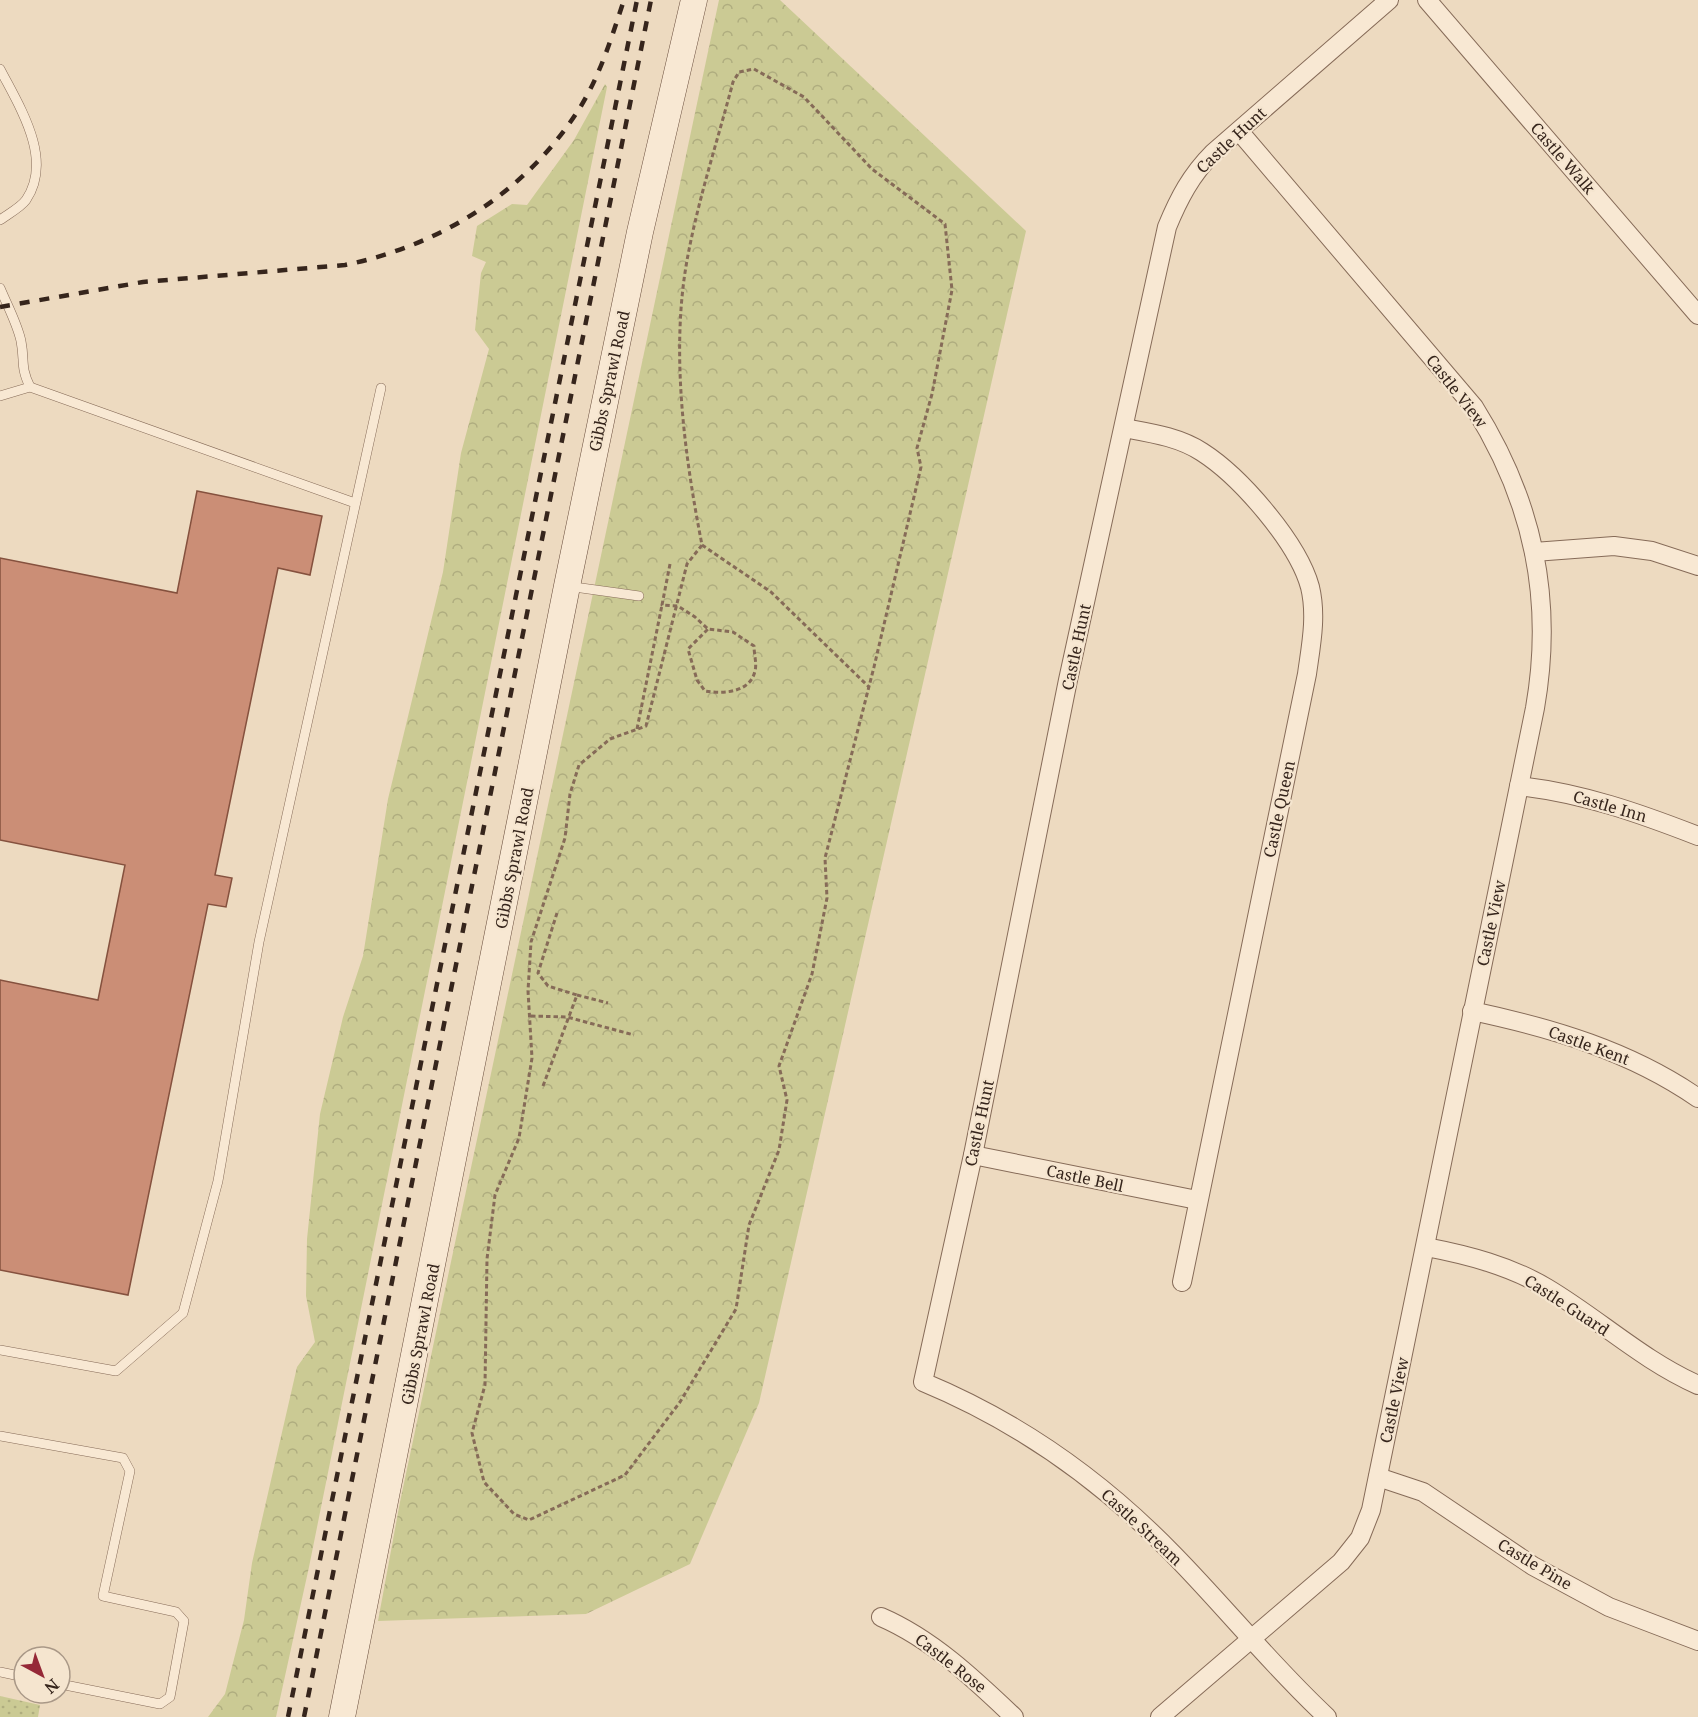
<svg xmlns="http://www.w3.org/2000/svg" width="1698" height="1717" font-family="'Noto Serif',serif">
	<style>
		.grass { fill: url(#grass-dots) }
		.forest { fill: url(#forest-crowns) }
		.building { fill: #cb8e76; stroke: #85513e; stroke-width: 1.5 }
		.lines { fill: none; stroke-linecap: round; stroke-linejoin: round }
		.lane-casing { stroke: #866b58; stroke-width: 10 }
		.street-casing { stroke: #866b58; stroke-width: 20 }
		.secondary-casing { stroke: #684c3b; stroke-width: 27 }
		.path { stroke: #866b58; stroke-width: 3; stroke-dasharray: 4.5 3; stroke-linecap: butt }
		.lane { stroke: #f8e8d3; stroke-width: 9 }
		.street { stroke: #f8e8d3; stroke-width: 18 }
		.secondary { stroke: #f8e8d3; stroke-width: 26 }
		.rail { stroke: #36251c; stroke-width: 4.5; stroke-dasharray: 10 10; stroke-linecap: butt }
		.labels { text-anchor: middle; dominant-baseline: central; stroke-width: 4.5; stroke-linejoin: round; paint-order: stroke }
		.street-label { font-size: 16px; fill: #36251c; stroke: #f5e5cf }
	</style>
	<defs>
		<pattern id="grass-dots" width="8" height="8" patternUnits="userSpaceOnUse" patternTransform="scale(1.5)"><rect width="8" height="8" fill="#cbca94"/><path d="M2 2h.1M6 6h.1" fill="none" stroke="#afad7f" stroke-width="1.8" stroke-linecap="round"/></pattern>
		<pattern id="forest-crowns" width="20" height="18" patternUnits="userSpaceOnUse" patternTransform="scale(1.5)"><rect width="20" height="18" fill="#cbca94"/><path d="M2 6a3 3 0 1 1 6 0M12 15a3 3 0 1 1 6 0" fill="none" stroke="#afad7f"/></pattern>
	</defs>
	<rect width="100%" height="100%" fill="#eddac0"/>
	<path class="grass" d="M 0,1696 L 40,1705 L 38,1717 L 0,1717 Z"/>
	<g class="forest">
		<path d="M 719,0 L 780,0 L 1026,231 L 759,1403 L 690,1564 L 586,1614 L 378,1621 L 400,1502 Z"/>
		<path d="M 605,84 L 607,87 L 309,1567 L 276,1717 L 208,1717 L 225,1694 L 244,1620 L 252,1563 L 297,1367 L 315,1342 L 306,1296 L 307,1239 L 320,1114 L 343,1017 L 363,956 L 388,799 L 443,572 L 461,453 L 489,349 L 475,330 L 481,273 L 486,262 L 472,256 L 477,226 L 512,204 L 527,205 L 574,140 Z"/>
	</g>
	<path class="building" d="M 197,491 L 322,516 L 310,575 L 278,568 L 215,875 L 232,878 L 226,907 L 208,904 L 128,1295 L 0,1270 L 0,980 L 98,1000 L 125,865 L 0,840 L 0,558 L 177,593 Z"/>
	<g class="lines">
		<defs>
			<g id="lane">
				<path d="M 0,69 C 19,106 54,159 26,200 C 20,208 8,214 0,220"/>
				<path d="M 0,288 C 7,305 17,323 21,341 C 25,362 20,366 30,387"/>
				<path d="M 0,396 L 30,387 L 355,503"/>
				<path d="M 567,586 L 639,596"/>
				<path d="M 0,1350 L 116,1371 L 183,1313 L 218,1181 L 259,942 L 381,388"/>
				<path d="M 0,1436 L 123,1458 L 130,1471 L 103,1596 L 176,1612 L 184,1621 L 170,1697 L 160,1704 L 60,1684"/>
				<path d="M 0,1672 L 24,1677"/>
			</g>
			<g id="street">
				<path d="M 1427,0 L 1698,315"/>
				<path d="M 1124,428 C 1151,433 1179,437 1202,452 C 1241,477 1298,543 1310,587 C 1317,616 1311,645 1307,674 L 1182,1282"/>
				<path d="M 1534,552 L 1614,546 L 1652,551 L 1698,566"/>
				<path d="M 1519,786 C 1582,793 1639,813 1698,836"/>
				<path d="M 1472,1011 C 1552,1028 1630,1051 1698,1098"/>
				<path d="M 973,1155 L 1197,1200"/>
				<path d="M 1426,1247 C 1468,1255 1510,1266 1547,1288 C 1599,1319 1642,1360 1698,1385"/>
				<path d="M 1378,1477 L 1423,1492 L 1533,1566 L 1609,1607 L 1698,1641"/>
				<path d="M 881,1617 C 932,1639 974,1679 1014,1717"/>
				<path d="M 1160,1717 L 1341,1562 L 1360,1538 L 1371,1510 L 1535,708 C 1554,599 1533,501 1474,407 L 1239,131"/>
				<path d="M 1327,1717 C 1272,1666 1226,1608 1173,1554 C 1102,1481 1017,1421 923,1382 L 973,1155 L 1068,680 L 1167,227 C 1179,198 1191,175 1213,153 L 1389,0"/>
			</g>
			<path id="secondary" d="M 342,1717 L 567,586 L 640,232 L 694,0"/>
		</defs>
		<use href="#lane" class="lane-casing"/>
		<use href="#street" class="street-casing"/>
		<use href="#secondary" class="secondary-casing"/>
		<g class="path">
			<path d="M 754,69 L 804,97 L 872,169 L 945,224 L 952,290 L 932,394 L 917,448 L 921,467 L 874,667 L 825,858 L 827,898 L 812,974 L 779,1066 L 787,1100 L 779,1150 L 749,1225 L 736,1309 L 680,1402 L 625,1475 L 529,1520 L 514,1514 L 484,1482 L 472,1433 L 485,1385 L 487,1259 L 495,1195 L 519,1138 L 532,1058 L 528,991 L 531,942 L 565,838 L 570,794 L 579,765 L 610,739 L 646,726 L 687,564 L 702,545 C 684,453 670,348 688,255 C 699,197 718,139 733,82 L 739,72 Z"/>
			<path d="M 702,545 L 771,592 L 869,687"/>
			<path d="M 670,564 L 662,605 L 678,606 L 695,617 L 708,629 L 733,632 L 754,646 C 754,654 757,664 755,671 C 750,693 723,694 705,691 L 697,680 L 688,649 L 708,629"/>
			<path d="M 637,729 L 662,605"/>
			<path d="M 577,995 L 608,1003"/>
			<path d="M 531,1016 L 567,1017 L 634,1035"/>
			<path d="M 543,1086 L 577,995 L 548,986 L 538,973 L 557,913"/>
		</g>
		<use href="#lane" class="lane"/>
		<use href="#street" class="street"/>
		<use href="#secondary" class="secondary"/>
		<g class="rail">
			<path d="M 0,307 L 143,282 L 345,265 C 442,245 528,191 581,106 C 601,73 612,36 624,0"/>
			<path d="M 288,1717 L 637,0"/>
			<path d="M 304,1717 L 651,0"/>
		</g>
	</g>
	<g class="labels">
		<g class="street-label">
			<text transform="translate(1231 140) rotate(-43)">Castle Hunt</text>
			<text transform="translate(1563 158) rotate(49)">Castle Walk</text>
			<text transform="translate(609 381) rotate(-78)">Gibbs Sprawl Road</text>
			<text transform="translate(1457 391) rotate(52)">Castle View</text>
			<text transform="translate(1076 647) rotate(-78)">Castle Hunt</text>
			<text transform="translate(1610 806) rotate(16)">Castle Inn</text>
			<text transform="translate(1279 809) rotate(-78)">Castle Queen</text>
			<text transform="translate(514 858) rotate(-79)">Gibbs Sprawl Road</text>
			<text transform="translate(1491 923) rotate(-78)">Castle View</text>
			<text transform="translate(1589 1045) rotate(20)">Castle Kent</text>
			<text transform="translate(979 1123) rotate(-78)">Castle Hunt</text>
			<text transform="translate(1085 1178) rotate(12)">Castle Bell</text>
			<text transform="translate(1567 1305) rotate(33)">Castle Guard</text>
			<text transform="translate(420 1334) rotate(-79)">Gibbs Sprawl Road</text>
			<text transform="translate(1394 1400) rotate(-78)">Castle View</text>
			<text transform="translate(1142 1527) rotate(43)">Castle Stream</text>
			<text transform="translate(1535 1564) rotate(31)">Castle Pine</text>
			<text transform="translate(951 1663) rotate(38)">Castle Rose</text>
		</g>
	</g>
	<g transform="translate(42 1675) rotate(139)"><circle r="28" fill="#f5e5cf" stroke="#a99887" stroke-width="1.5"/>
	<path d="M0-4.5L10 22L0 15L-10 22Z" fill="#952837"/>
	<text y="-9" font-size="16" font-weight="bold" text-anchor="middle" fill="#36251c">N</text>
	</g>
</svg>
